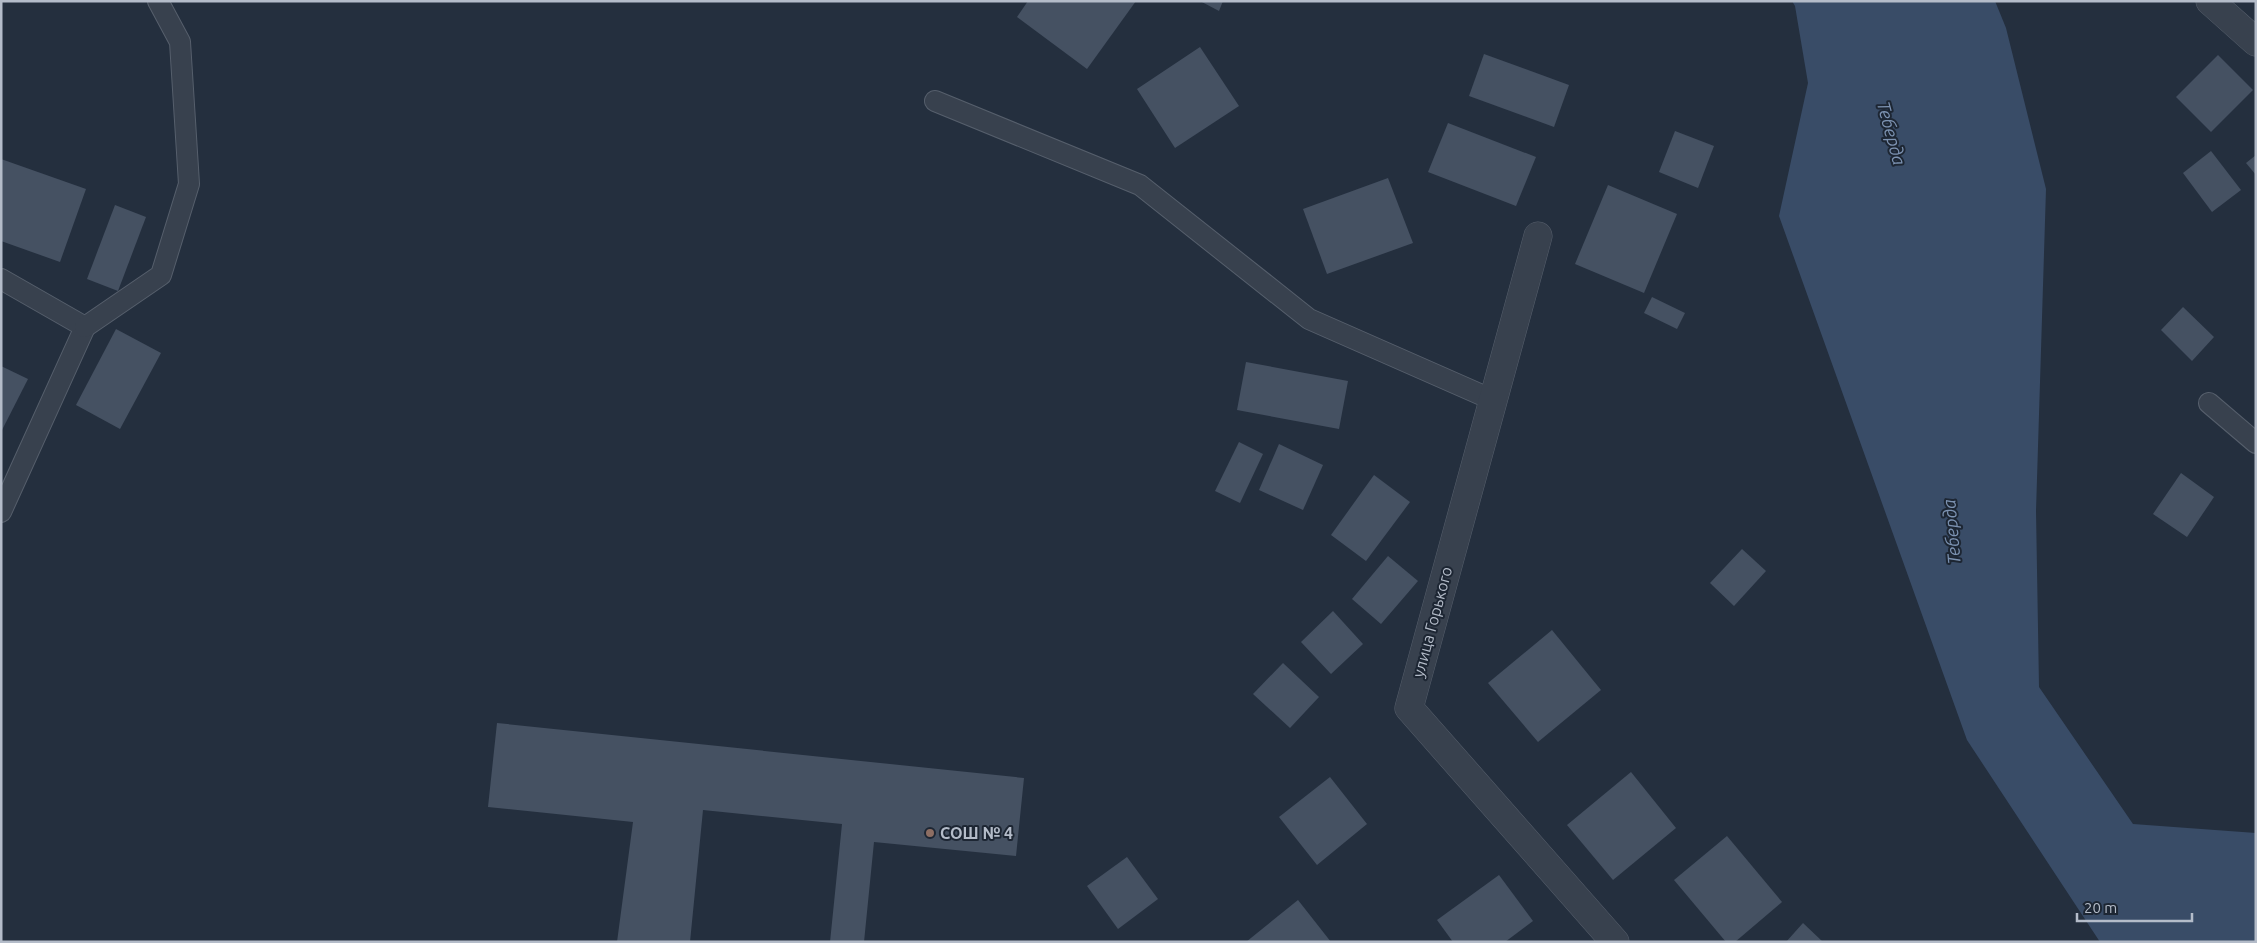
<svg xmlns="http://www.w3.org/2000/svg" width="2257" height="943" font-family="Ubuntu,sans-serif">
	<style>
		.water { fill: #394c67 }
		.building { fill: #455162 }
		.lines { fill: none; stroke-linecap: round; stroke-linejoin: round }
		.service-casing { stroke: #565f6c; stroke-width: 22 }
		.minor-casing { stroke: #565f6c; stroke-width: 29 }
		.service { stroke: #38414e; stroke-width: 20 }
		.minor { stroke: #38414e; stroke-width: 28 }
		.education-dot { fill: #8d6e63; stroke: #1d2633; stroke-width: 2 }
		.labels { text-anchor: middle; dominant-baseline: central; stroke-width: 4; stroke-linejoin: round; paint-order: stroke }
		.street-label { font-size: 16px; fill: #b4bcc9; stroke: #1d2633 }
		.poi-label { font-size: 16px; font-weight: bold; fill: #b4bcc9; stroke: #1d2633; text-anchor: start }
		.water-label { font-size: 18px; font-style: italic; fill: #7c92b1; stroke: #1d2633 }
	</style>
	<rect width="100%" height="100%" fill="#242f3e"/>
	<path class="water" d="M 1792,1 L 1995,1 L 2006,28 L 2046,189 L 2036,511 L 2039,687 L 2133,824 L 2256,833 L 2256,942 L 2100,942 L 1967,740 L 1779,216 L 1808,83 L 1795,6 Z"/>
	<g class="building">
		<path d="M 1028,1 L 1136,1 L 1087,69 L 1017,17 Z"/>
		<path d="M 1200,1 L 1223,1 L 1219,11 Z"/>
		<path d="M 1200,47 L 1239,106 L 1175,148 L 1137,89 Z"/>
		<path d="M 1484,54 L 1569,85 L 1554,127 L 1469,96 Z"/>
		<path d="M 2218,55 L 2253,90 L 2211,132 L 2176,97 Z"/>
		<path d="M 1448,123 L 1536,157 L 1516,206 L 1428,172 Z"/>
		<path d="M 1675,131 L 1714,146 L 1698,188 L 1659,172 Z"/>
		<path d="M 2211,151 L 2241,190 L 2212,212 L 2183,173 Z"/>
		<path d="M 2256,155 L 2256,175 L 2246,163 Z"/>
		<path d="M 1,159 L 86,189 L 60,262 L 1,241 Z"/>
		<path d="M 1388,178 L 1413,243 L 1327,274 L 1303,209 Z"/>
		<path d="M 1608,185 L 1677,214 L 1644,293 L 1575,264 Z"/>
		<path d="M 115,205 L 146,217 L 118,291 L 87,279 Z"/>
		<path d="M 1652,297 L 1685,313 L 1677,329 L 1644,313 Z"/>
		<path d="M 2183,307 L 2214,337 L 2192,361 L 2161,330 Z"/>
		<path d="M 116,329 L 161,353 L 120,429 L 76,405 Z"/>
		<path d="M 1246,362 L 1348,381 L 1339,429 L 1237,410 Z"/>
		<path d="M 1,366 L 28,379 L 1,432 Z"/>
		<path d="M 1239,442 L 1263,454 L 1240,503 L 1215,491 Z"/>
		<path d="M 1279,444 L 1323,465 L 1303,510 L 1259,490 Z"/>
		<path d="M 2181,473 L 2214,497 L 2187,537 L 2153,514 Z"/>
		<path d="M 1374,475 L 1410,502 L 1366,561 L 1331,535 Z"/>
		<path d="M 1742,549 L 1766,571 L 1734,606 L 1710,583 Z"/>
		<path d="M 1388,556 L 1418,581 L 1381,624 L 1352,599 Z"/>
		<path d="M 1333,611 L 1363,644 L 1331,674 L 1301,642 Z"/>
		<path d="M 1552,630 L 1601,690 L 1538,742 L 1488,683 Z"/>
		<path d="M 1283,663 L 1319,697 L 1290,728 L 1253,694 Z"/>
		<path d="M 497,723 L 1024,778 L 1016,856 L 874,842 L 864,942 L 830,942 L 842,824 L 703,810 L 690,942 L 617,942 L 633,822 L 488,807 Z"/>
		<path d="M 1631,772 L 1676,828 L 1613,880 L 1567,825 Z"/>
		<path d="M 1330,777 L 1367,824 L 1317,865 L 1279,817 Z"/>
		<path d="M 1727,836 L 1782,902 L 1735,942 L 1726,942 L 1674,880 Z"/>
		<path d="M 1127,857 L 1158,899 L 1118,929 L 1087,886 Z"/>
		<path d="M 1499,875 L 1533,921 L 1505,942 L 1453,942 L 1437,920 Z"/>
		<path d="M 1298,900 L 1331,942 L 1246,942 Z"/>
		<path d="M 1803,923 L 1823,942 L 1786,942 Z"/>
	</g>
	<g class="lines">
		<defs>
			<g id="service">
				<path d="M 935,101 L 1140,185 L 1309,319 L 1493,400"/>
				<path d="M 1,279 L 85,327 L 1,512"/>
				<path d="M 85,327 L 161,275 L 189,184 L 180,42 L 158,1"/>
				<path d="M 2209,403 L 2256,443"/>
			</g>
			<g id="minor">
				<path d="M 2210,1 L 2256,42"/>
				<path d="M 1538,236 L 1409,708 L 1615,942"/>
			</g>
		</defs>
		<use href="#service" class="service-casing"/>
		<use href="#minor" class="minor-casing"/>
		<use href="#service" class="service"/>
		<use href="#minor" class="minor"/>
	</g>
	<circle class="education-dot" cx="930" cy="833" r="5"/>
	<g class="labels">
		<g class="street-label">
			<text transform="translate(1432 622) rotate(-75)">улица Горького</text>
		</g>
		<g class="poi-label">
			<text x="940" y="833">СОШ № 4</text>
		</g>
		<g class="water-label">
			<text transform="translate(1892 133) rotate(75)">Теберда</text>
			<text transform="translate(1951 532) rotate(-95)">Теберда</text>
		</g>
	</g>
	<rect width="2257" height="943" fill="none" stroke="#b4bcc9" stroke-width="5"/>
	<path d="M2077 913v8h115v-8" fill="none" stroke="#b4bcc9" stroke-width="2.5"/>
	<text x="2084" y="913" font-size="15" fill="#b4bcc9" stroke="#1d2633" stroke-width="4" paint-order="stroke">20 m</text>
</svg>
